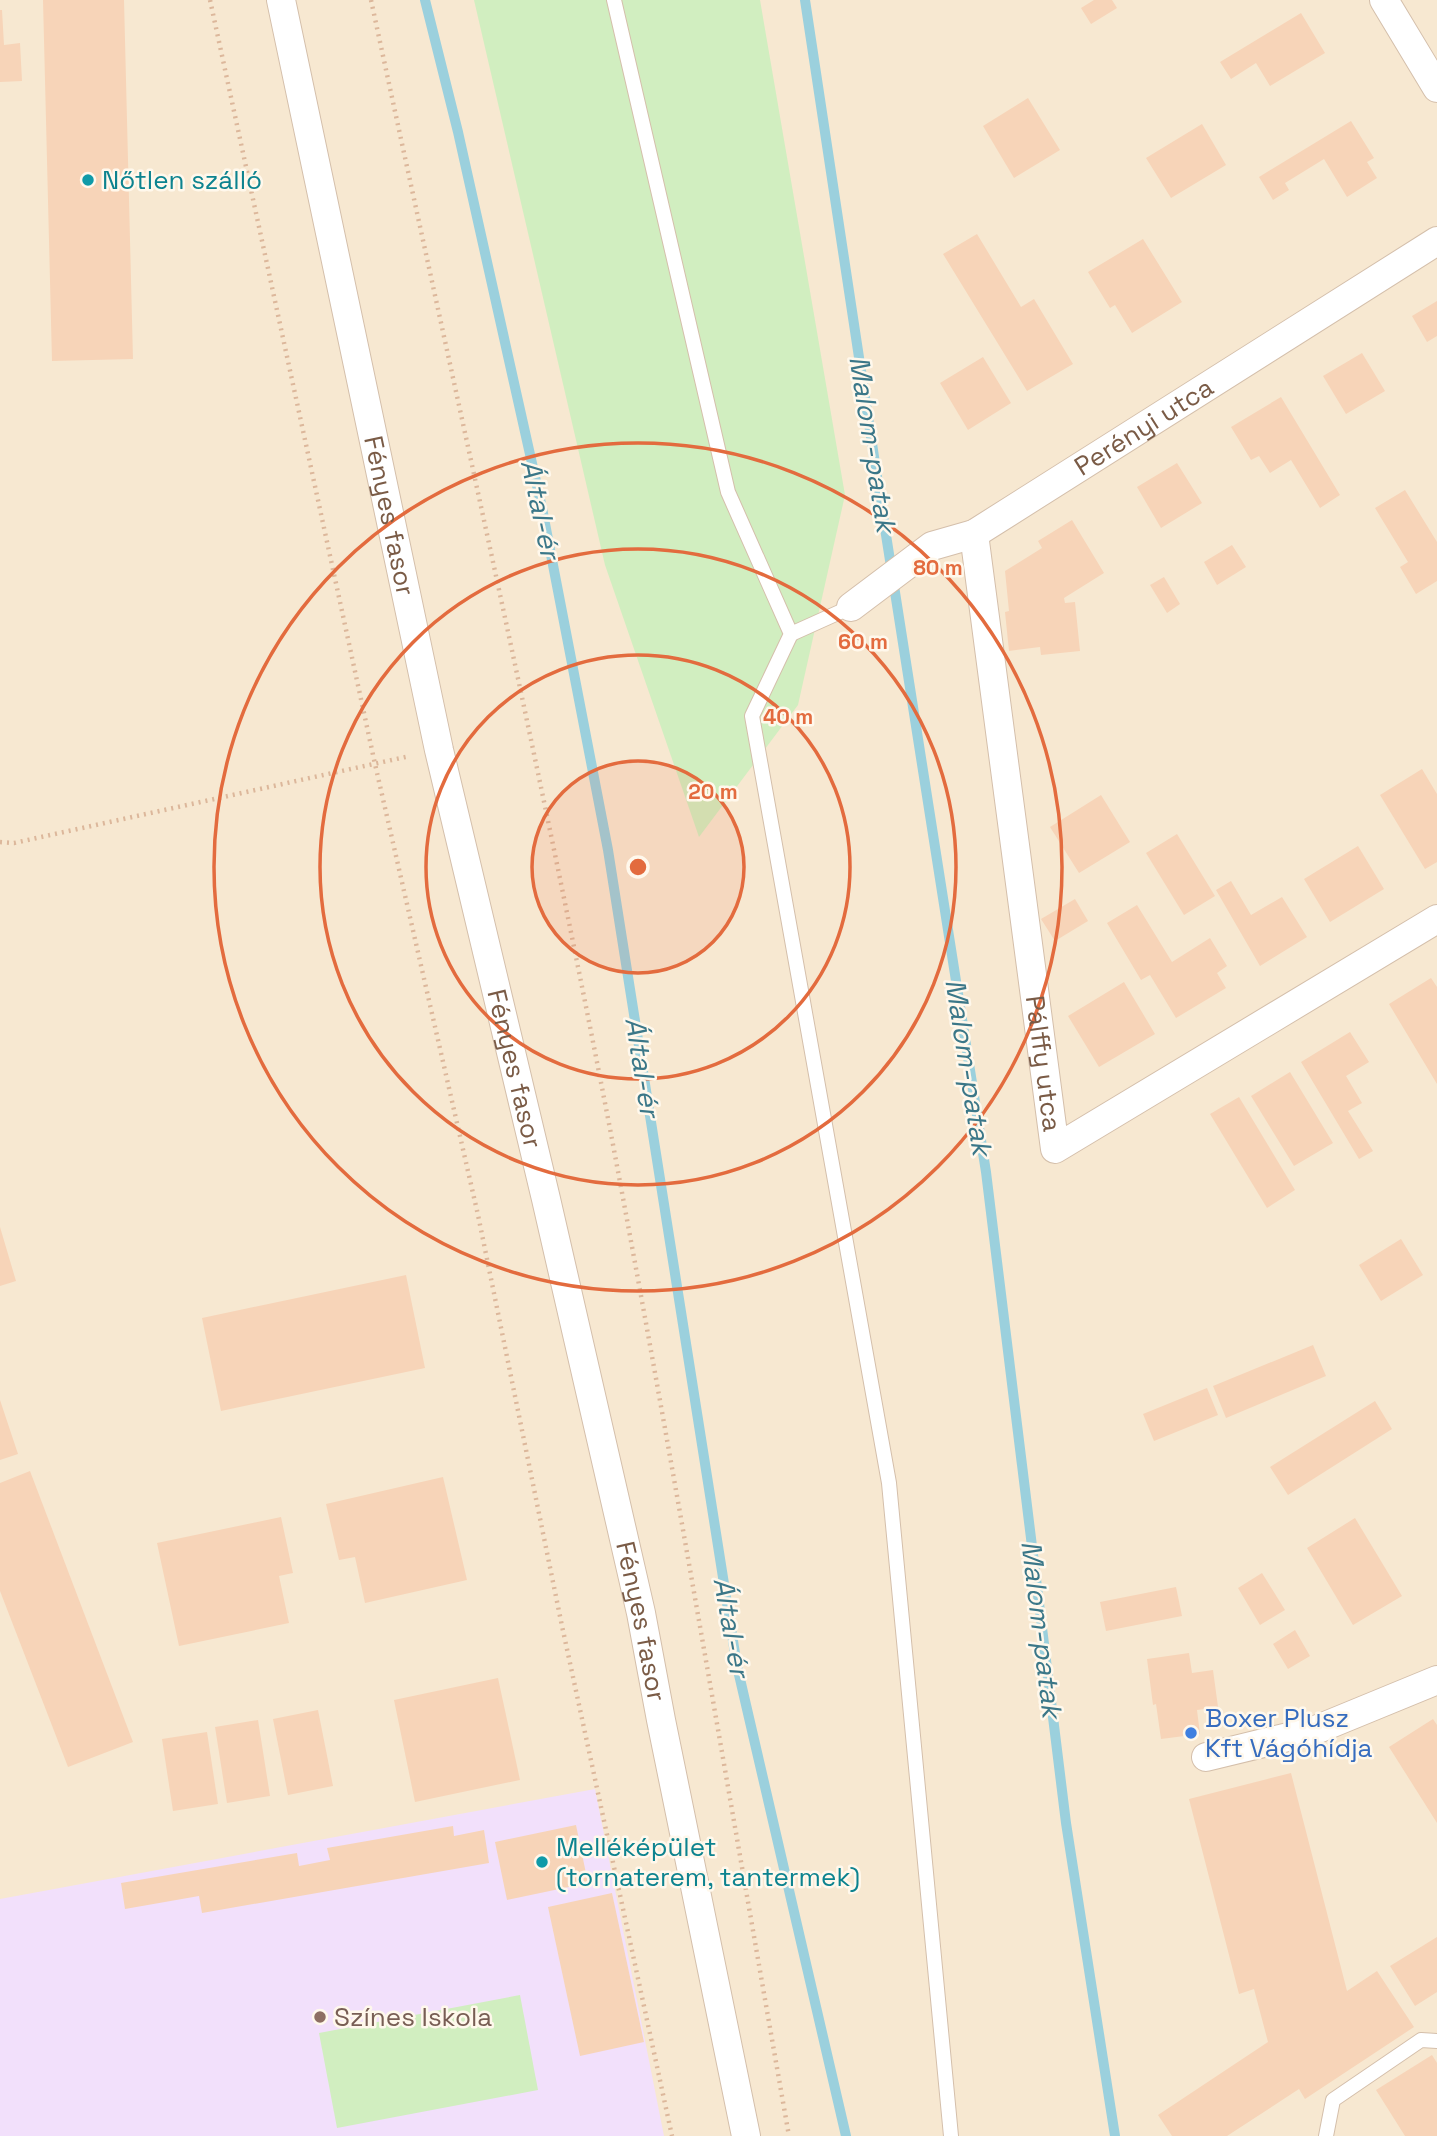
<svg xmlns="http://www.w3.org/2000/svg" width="1437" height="2136" font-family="'Space Grotesk',sans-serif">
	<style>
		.residential { fill: #f7e8d1 }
		.education { fill: #f2e0fb }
		.green { fill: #d1eec0 }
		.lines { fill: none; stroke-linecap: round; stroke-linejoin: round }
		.stream { stroke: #9bd0dd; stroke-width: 10 }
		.building { fill: #f7d4b8 }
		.service-casing { stroke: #d4bfab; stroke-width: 16 }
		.minor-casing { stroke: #d4bfab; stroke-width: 30 }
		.path { stroke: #dcb79b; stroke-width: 4.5; stroke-dasharray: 2 5; stroke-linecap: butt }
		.service { stroke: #fff; stroke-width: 14 }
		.minor { stroke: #fff; stroke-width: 28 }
		.ring { fill: none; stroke: #e36b3e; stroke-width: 3.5 }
		.culture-dot { fill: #0f9aa8; stroke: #fff8ec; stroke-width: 2.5 }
		.shop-dot { fill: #3f7fe0; stroke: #fff8ec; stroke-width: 2.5 }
		.education-dot { fill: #8d6e63; stroke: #fff8ec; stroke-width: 2.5 }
		.labels { text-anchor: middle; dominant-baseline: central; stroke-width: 5; stroke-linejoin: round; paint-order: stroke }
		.culture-label { font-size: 26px; fill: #0d838f; stroke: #fff8ec; text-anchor: start }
		.street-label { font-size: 26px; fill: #7a5b46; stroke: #fff8ec }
		.shop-label { font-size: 26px; fill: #366cbe; stroke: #fff8ec; text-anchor: start }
		.education-label { font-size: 26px; fill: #785e54; stroke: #fff8ec; text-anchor: start }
		.water-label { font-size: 28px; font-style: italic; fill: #3b7788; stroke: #fff8ec }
		.centre { fill: #e36b3e; stroke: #fff8ec; stroke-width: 3.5 }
		.ring-label { font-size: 21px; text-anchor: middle; font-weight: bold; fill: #e36b3e; stroke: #fff8ec; stroke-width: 5; stroke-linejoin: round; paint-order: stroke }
	</style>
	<rect width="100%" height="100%" fill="#fef5e4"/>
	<rect class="residential" x="0" y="0" width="1437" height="2136"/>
	<path class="education" d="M 595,1789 L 664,2136 L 0,2136 L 0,1899 Z"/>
	<g class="green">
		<path d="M 474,0 L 760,0 L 845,495 L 798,705 L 699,837 L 605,565 Z"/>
		<path d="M 520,1995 L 538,2090 L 337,2128 L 319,2033 Z"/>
	</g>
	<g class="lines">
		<g class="stream">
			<path d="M 425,0 L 458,132 L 542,508 L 608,850 L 737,1666 L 846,2136"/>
			<path d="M 805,0 L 881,503 L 986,1172 L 1066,1823 L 1115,2136"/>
		</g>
	</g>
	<g class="building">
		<path d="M 43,0 L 124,0 L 133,359 L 52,361 Z"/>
		<path d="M 1094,0 L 1112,0 L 1117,8 L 1091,24 L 1081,8 Z"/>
		<path d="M 0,10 L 2,10 L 4,45 L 20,43 L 22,81 L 0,82 Z"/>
		<path d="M 1301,13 L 1325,53 L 1270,86 L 1256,63 L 1231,79 L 1220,62 Z"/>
		<path d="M 1028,98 L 1060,150 L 1014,178 L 983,126 Z"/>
		<path d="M 1351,121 L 1374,158 L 1367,162 L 1377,178 L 1347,197 L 1324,159 L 1285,183 L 1289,190 L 1273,200 L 1259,177 Z"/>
		<path d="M 1202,124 L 1226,165 L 1171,198 L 1146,158 Z"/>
		<path d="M 977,234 L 1021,307 L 1034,299 L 1073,364 L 1027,391 L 943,254 Z"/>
		<path d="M 1143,239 L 1182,302 L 1132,333 L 1115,305 L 1110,308 L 1088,272 Z"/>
		<path d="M 1437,301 L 1437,336 L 1427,342 L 1412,316 Z"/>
		<path d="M 1362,353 L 1385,391 L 1346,414 L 1323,376 Z"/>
		<path d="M 983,357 L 1011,403 L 968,430 L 940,383 Z"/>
		<path d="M 1281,397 L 1340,495 L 1320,508 L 1291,460 L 1270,473 L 1259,456 L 1251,460 L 1231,427 Z"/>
		<path d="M 1177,463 L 1202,503 L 1161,528 L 1137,487 Z"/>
		<path d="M 1405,490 L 1437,542 L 1437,581 L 1416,594 L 1400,567 L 1408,562 L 1375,508 Z"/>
		<path d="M 1072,520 L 1104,573 L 1064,598 L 1065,603 L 1075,602 L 1080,651 L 1041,655 L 1040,647 L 1009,651 L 1005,612 L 1009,611 L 1005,571 L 1042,548 L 1038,541 Z"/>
		<path d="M 1232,545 L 1246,567 L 1217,585 L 1204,562 Z"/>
		<path d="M 1164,577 L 1180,604 L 1167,613 L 1150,585 Z"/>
		<path d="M 1422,769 L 1437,794 L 1437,862 L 1425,869 L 1380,795 Z"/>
		<path d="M 1101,795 L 1130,842 L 1079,873 L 1050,827 Z"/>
		<path d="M 1177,834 L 1215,896 L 1184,915 L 1146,853 Z"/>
		<path d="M 1358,846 L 1384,889 L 1330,922 L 1304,879 Z"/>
		<path d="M 1231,881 L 1251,915 L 1282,897 L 1307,937 L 1260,966 L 1216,890 Z"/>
		<path d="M 1075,899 L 1088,921 L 1055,941 L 1041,919 Z"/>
		<path d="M 1137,905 L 1172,962 L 1210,938 L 1227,966 L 1217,973 L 1226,988 L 1176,1018 L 1150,975 L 1141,980 L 1107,923 Z"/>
		<path d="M 1431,978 L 1437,987 L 1437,1084 L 1389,1004 Z"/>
		<path d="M 1124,982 L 1155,1034 L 1099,1067 L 1068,1016 Z"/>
		<path d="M 1350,1032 L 1369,1062 L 1346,1076 L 1362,1103 L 1348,1111 L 1373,1151 L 1359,1159 L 1301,1062 Z"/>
		<path d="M 1290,1072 L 1333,1143 L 1294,1166 L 1251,1096 Z"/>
		<path d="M 1239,1097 L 1295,1190 L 1267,1208 L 1210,1114 Z"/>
		<path d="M 0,1227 L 16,1281 L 0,1286 Z"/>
		<path d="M 1401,1239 L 1423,1275 L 1381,1301 L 1359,1265 Z"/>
		<path d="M 406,1275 L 425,1368 L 221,1411 L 202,1318 Z"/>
		<path d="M 1313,1345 L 1326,1376 L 1226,1418 L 1213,1386 Z"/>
		<path d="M 1207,1388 L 1218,1415 L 1154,1441 L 1143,1414 Z"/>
		<path d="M 0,1400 L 18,1454 L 0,1460 Z"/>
		<path d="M 1375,1401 L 1392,1429 L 1288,1495 L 1270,1467 Z"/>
		<path d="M 30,1471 L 133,1742 L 68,1767 L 0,1591 L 0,1483 Z"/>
		<path d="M 443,1477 L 467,1580 L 365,1603 L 355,1557 L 339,1560 L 326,1504 Z"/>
		<path d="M 281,1517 L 293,1573 L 279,1576 L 289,1623 L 179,1646 L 157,1543 Z"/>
		<path d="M 1355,1518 L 1402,1596 L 1353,1625 L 1307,1548 Z"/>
		<path d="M 1262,1573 L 1285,1610 L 1260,1625 L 1238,1588 Z"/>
		<path d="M 1176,1587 L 1182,1616 L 1106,1631 L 1100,1602 Z"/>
		<path d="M 1295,1630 L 1310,1656 L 1288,1669 L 1273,1644 Z"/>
		<path d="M 1189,1653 L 1192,1673 L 1213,1670 L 1218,1707 L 1197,1710 L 1200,1734 L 1161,1739 L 1156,1704 L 1153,1705 L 1147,1659 Z"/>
		<path d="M 498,1678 L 520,1780 L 415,1802 L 394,1700 Z"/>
		<path d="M 318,1710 L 333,1786 L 288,1795 L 273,1719 Z"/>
		<path d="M 1433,1719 L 1437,1725 L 1437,1823 L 1389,1747 Z"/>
		<path d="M 258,1720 L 270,1796 L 227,1803 L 215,1727 Z"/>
		<path d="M 207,1732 L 218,1804 L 173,1811 L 162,1739 Z"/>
		<path d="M 1291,1773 L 1347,1991 L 1377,1971 L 1414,2027 L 1305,2099 L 1299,2089 L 1227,2136 L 1172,2136 L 1158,2115 L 1268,2042 L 1254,1989 L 1239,1994 L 1189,1799 Z"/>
		<path d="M 576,1825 L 588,1883 L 507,1900 L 495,1842 Z"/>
		<path d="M 453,1826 L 454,1836 L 484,1830 L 489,1863 L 202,1913 L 199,1896 L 125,1909 L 121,1883 L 297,1853 L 299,1866 L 330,1860 L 327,1848 Z"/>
		<path d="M 612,1893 L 644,2042 L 580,2056 L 548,1907 Z"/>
		<path d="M 1437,1937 L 1437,1992 L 1415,2006 L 1390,1966 Z"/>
		<path d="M 1432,2055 L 1437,2063 L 1437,2136 L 1405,2136 L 1376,2090 Z"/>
	</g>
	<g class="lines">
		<defs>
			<g id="service">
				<path d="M 614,0 L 728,492 L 791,634 L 752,716 L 889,1483 L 951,2136"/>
				<path d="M 791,634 L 851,607"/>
				<path d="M 1326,2136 L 1333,2100 L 1421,2040 L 1437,2041"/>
			</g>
			<g id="minor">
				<path id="s1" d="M 281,0 L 439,750 L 546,1199 L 641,1613 L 661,1720 L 746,2136"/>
				<path d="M 1384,0 L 1437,88"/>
				<path id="s2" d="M 974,534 L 1055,1149 L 1437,919"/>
				<path id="s3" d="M 851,607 L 932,546 L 974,534 L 1437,241"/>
				<path d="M 1206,1757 L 1313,1731 L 1437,1680"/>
			</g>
		</defs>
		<use href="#service" class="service-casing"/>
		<use href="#minor" class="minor-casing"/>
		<g class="path">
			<path d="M 210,0 L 375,764 L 478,1215 L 562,1626 L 672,2136"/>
			<path d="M 371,0 C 452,378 538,755 611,1134 C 674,1468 730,1802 789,2136"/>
			<path d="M 0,842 L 14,843 L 410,756"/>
		</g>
		<use href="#service" class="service"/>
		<use href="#minor" class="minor"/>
	</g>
	<circle cx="638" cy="867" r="106" fill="#e36b3e" fill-opacity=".12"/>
	<g class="ring">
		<circle cx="638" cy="867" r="106"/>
		<circle cx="638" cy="867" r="212"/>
		<circle cx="638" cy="867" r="318"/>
		<circle cx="638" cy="867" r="424"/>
	</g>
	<g class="culture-dot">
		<circle cx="88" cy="180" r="7"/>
		<circle cx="542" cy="1862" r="7"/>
	</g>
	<circle class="shop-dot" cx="1191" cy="1733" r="7"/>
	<circle class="education-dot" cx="320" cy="2017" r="7"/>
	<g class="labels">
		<g class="culture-label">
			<text x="102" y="180">Nőtlen szálló</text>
			<text x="556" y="1847">Melléképület<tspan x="556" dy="30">(tornaterem, tantermek)</tspan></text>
		</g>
		<g class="street-label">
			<text stroke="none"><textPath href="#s3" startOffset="346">Perényi utca</textPath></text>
			<text stroke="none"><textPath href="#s1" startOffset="527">Fényes fasor</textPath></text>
			<text stroke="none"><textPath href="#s2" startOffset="534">Pálffy utca</textPath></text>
			<text stroke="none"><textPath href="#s1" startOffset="1094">Fényes fasor</textPath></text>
			<text stroke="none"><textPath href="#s1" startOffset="1661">Fényes fasor</textPath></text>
		</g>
		<g class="shop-label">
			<text x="1205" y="1718">Boxer Plusz<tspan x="1205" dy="30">Kft Vágóhídja</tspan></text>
		</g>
		<g class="education-label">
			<text x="334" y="2017">Színes Iskola</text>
		</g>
		<g class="water-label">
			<text transform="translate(873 444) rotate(81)">Malom-patak</text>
			<text transform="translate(541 509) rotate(78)">Által-ér</text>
			<text transform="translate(643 1067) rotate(81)">Által-ér</text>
			<text transform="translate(969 1067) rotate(81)">Malom-patak</text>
			<text transform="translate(732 1627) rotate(80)">Által-ér</text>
			<text transform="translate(1042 1629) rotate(83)">Malom-patak</text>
		</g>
	</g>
	<circle cx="638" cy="867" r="10" class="centre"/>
	<g class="ring-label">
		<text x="938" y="575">80 m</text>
		<text x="863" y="649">60 m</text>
		<text x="788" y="724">40 m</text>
		<text x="713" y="799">20 m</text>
	</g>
</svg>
